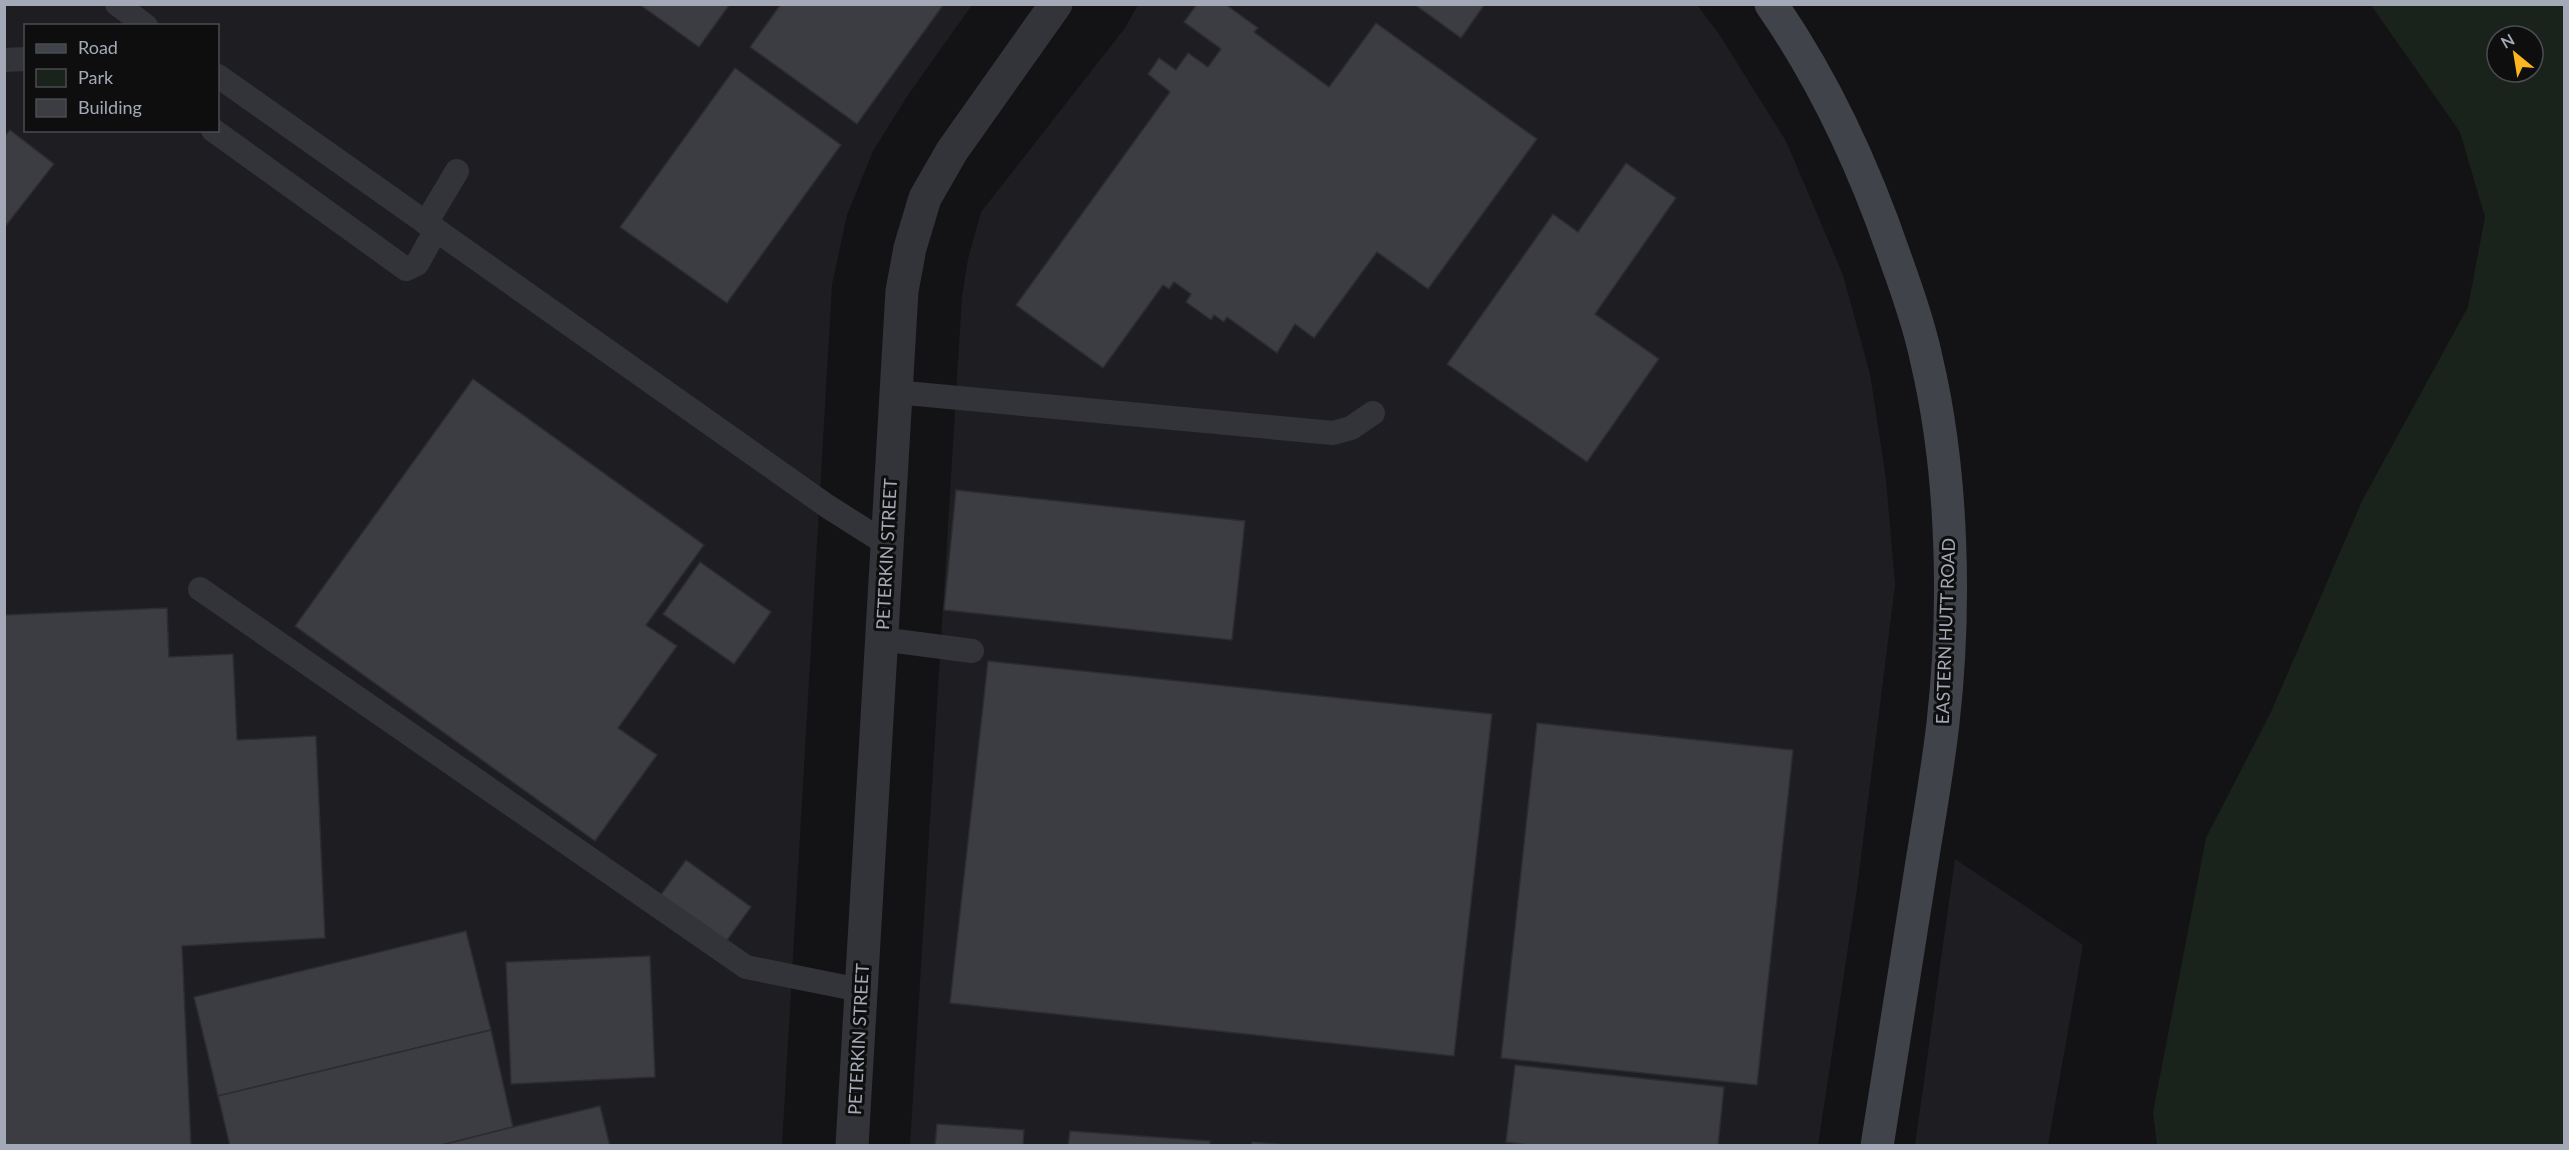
<svg xmlns="http://www.w3.org/2000/svg" width="2569" height="1150" font-family="Lato,sans-serif">
	<style>
		.built { fill: #1e1e22; fill-rule: evenodd }
		.green { fill: #1a231b; fill-rule: evenodd }
		.building { fill: #3c3d42; stroke: #2c2c31; stroke-width: 1.5 }
		.lines { fill: none; stroke-linecap: round; stroke-linejoin: round }
		.lane { stroke: #33343a; stroke-width: 24 }
		.street { stroke: #33343a; stroke-width: 33 }
		.secondary { stroke: #41434a; stroke-width: 33 }
		.labels { text-anchor: middle; dominant-baseline: central; stroke-width: 6; stroke-linejoin: round; paint-order: stroke }
		.street-label { font-size: 18px; fill: #a3a9b6; stroke: #0e0e0f }
	</style>
	<rect width="100%" height="100%" fill="#131315"/>
	<g class="built">
		<path d="M 5,5 L 972,5 L 908,95 L 873,151 L 847,215 L 832,285 L 782,1145 L 5,1146 ZM 26,26 L 218,26 L 218,130 L 26,130 Z"/>
		<path d="M 1138,5 L 1697,5 L 1719,34 L 1786,141 L 1843,275 L 1870,374 L 1886,479 L 1895,585 L 1857,889 L 1818,1145 L 910,1146 L 962,297 L 968,259 L 981,212 L 1125,28 Z"/>
		<path d="M 1955,859 L 2083,945 L 2048,1145 L 1915,1145 Z"/>
	</g>
	<path class="green" d="M 2371,5 L 2564,5 L 2564,1145 L 2157,1145 L 2153,1112 L 2206,838 L 2271,712 L 2362,501 L 2468,307 L 2485,217 L 2460,132 ZM 2497,36 L 2533,36 L 2533,72 L 2497,72 Z"/>
	<g class="building">
		<path d="M 639,4 L 730,4 L 699,47 Z"/>
		<path d="M 781,4 L 944,4 L 857,124 L 750,47 Z"/>
		<path d="M 1197,4 L 1225,4 L 1258,28 L 1254,32 L 1329,87 L 1376,23 L 1537,139 L 1428,289 L 1377,252 L 1314,338 L 1295,324 L 1277,353 L 1227,317 L 1224,322 L 1214,315 L 1211,320 L 1186,302 L 1191,294 L 1174,282 L 1169,289 L 1163,285 L 1103,368 L 1016,305 L 1170,92 L 1148,74 L 1159,58 L 1176,70 L 1188,53 L 1208,67 L 1221,49 L 1184,22 Z"/>
		<path d="M 1414,4 L 1485,4 L 1461,38 Z"/>
		<path d="M 735,68 L 841,145 L 727,303 L 620,227 Z"/>
		<path d="M 10,130 L 54,164 L 4,228 L 4,137 Z"/>
		<path d="M 1626,163 L 1676,198 L 1595,314 L 1659,359 L 1587,462 L 1447,364 L 1553,214 L 1578,232 Z"/>
		<path d="M 473,379 L 704,545 L 646,625 L 677,646 L 618,728 L 657,755 L 595,841 L 295,626 Z"/>
		<path d="M 956,490 L 1245,521 L 1232,640 L 944,610 Z"/>
		<path d="M 700,562 L 771,612 L 734,664 L 663,614 Z"/>
		<path d="M 167,608 L 169,657 L 233,654 L 237,740 L 316,736 L 325,938 L 182,946 L 191,1146 L 4,1146 L 4,615 Z"/>
		<path d="M 988,661 L 1492,714 L 1454,1056 L 950,1003 Z"/>
		<path d="M 1537,723 L 1793,750 L 1757,1085 L 1501,1058 Z"/>
		<path d="M 686,860 L 751,907 L 725,943 L 660,896 Z"/>
		<path d="M 466,931 L 491,1030 L 218,1096 L 194,997 Z"/>
		<path d="M 650,956 L 655,1077 L 511,1084 L 506,962 Z"/>
		<path d="M 491,1030 L 513,1127 L 438,1146 L 230,1146 L 218,1096 Z"/>
		<path d="M 1515,1065 L 1724,1087 L 1718,1146 L 1536,1146 L 1506,1142 Z"/>
		<path d="M 600,1106 L 610,1146 L 438,1146 L 513,1127 Z"/>
		<path d="M 937,1124 L 1024,1130 L 1023,1146 L 935,1146 Z"/>
		<path d="M 1070,1131 L 1210,1141 L 1210,1146 L 1068,1146 Z"/>
		<path d="M 1252,1142 L 1299,1146 L 1251,1146 Z"/>
	</g>
	<g class="lines">
		<g class="lane">
			<path d="M 117,4 L 146,26"/>
			<path d="M 4,60 L 26,59"/>
			<path d="M 218,76 L 827,506 L 887,544"/>
			<path d="M 213,130 L 406,269 L 417,264 L 436,230"/>
			<path d="M 426,223 L 457,171"/>
			<path d="M 895,392 L 1333,433 L 1351,428 L 1373,413"/>
			<path d="M 200,589 L 746,967 L 860,990"/>
			<path d="M 881,639 L 972,651"/>
		</g>
		<path class="street" d="M 852,1146 L 902,291 L 910,248 L 925,198 L 952,151 L 1056,4"/>
		<path class="secondary" d="M 1771,4 C 1826,83 1865,169 1896,260 C 1908,293 1920,327 1927,362 C 1953,473 1956,609 1943,723 C 1937,776 1927,829 1919,881 C 1905,969 1891,1057 1877,1146"/>
	</g>
	<g class="labels">
		<g class="street-label">
			<text transform="translate(886 554) rotate(-87)">PETERKIN STREET</text>
			<text transform="translate(1945 631) rotate(-88)">EASTERN HUTT ROAD</text>
			<text transform="translate(858 1039) rotate(-87)">PETERKIN STREET</text>
		</g>
	</g>
	<rect width="2569" height="1150" fill="none" stroke="#a3a9b6" stroke-width="12"/>
	<rect x="24" y="24" width="195" height="108" fill="#0e0e0f" stroke="#4a4c52" stroke-width="1.5"/>
	<rect x="36" y="44" width="30" height="9" fill="#41434a" stroke="#4a4c52" stroke-width="1.5"/>
	<text x="78" y="54" font-size="18" fill="#a3a9b6">Road</text>
	<rect x="36" y="69" width="30" height="18" fill="#1a231b" stroke="#4a4c52" stroke-width="1.5"/>
	<text x="78" y="84" font-size="18" fill="#a3a9b6">Park</text>
	<rect x="36" y="99" width="30" height="18" fill="#3c3d42" stroke="#4a4c52" stroke-width="1.5"/>
	<text x="78" y="114" font-size="18" fill="#a3a9b6">Building</text>
	<g transform="translate(2515 54) rotate(330)"><circle r="28" fill="#0e0e0f" stroke="#4a4c52" stroke-width="1.5"/>
	<path d="M0-4.5L10 22L0 15L-10 22Z" fill="#ffb520"/>
	<text y="-9" font-size="16" font-weight="bold" text-anchor="middle" fill="#a3a9b6">N</text>
	</g>
</svg>
